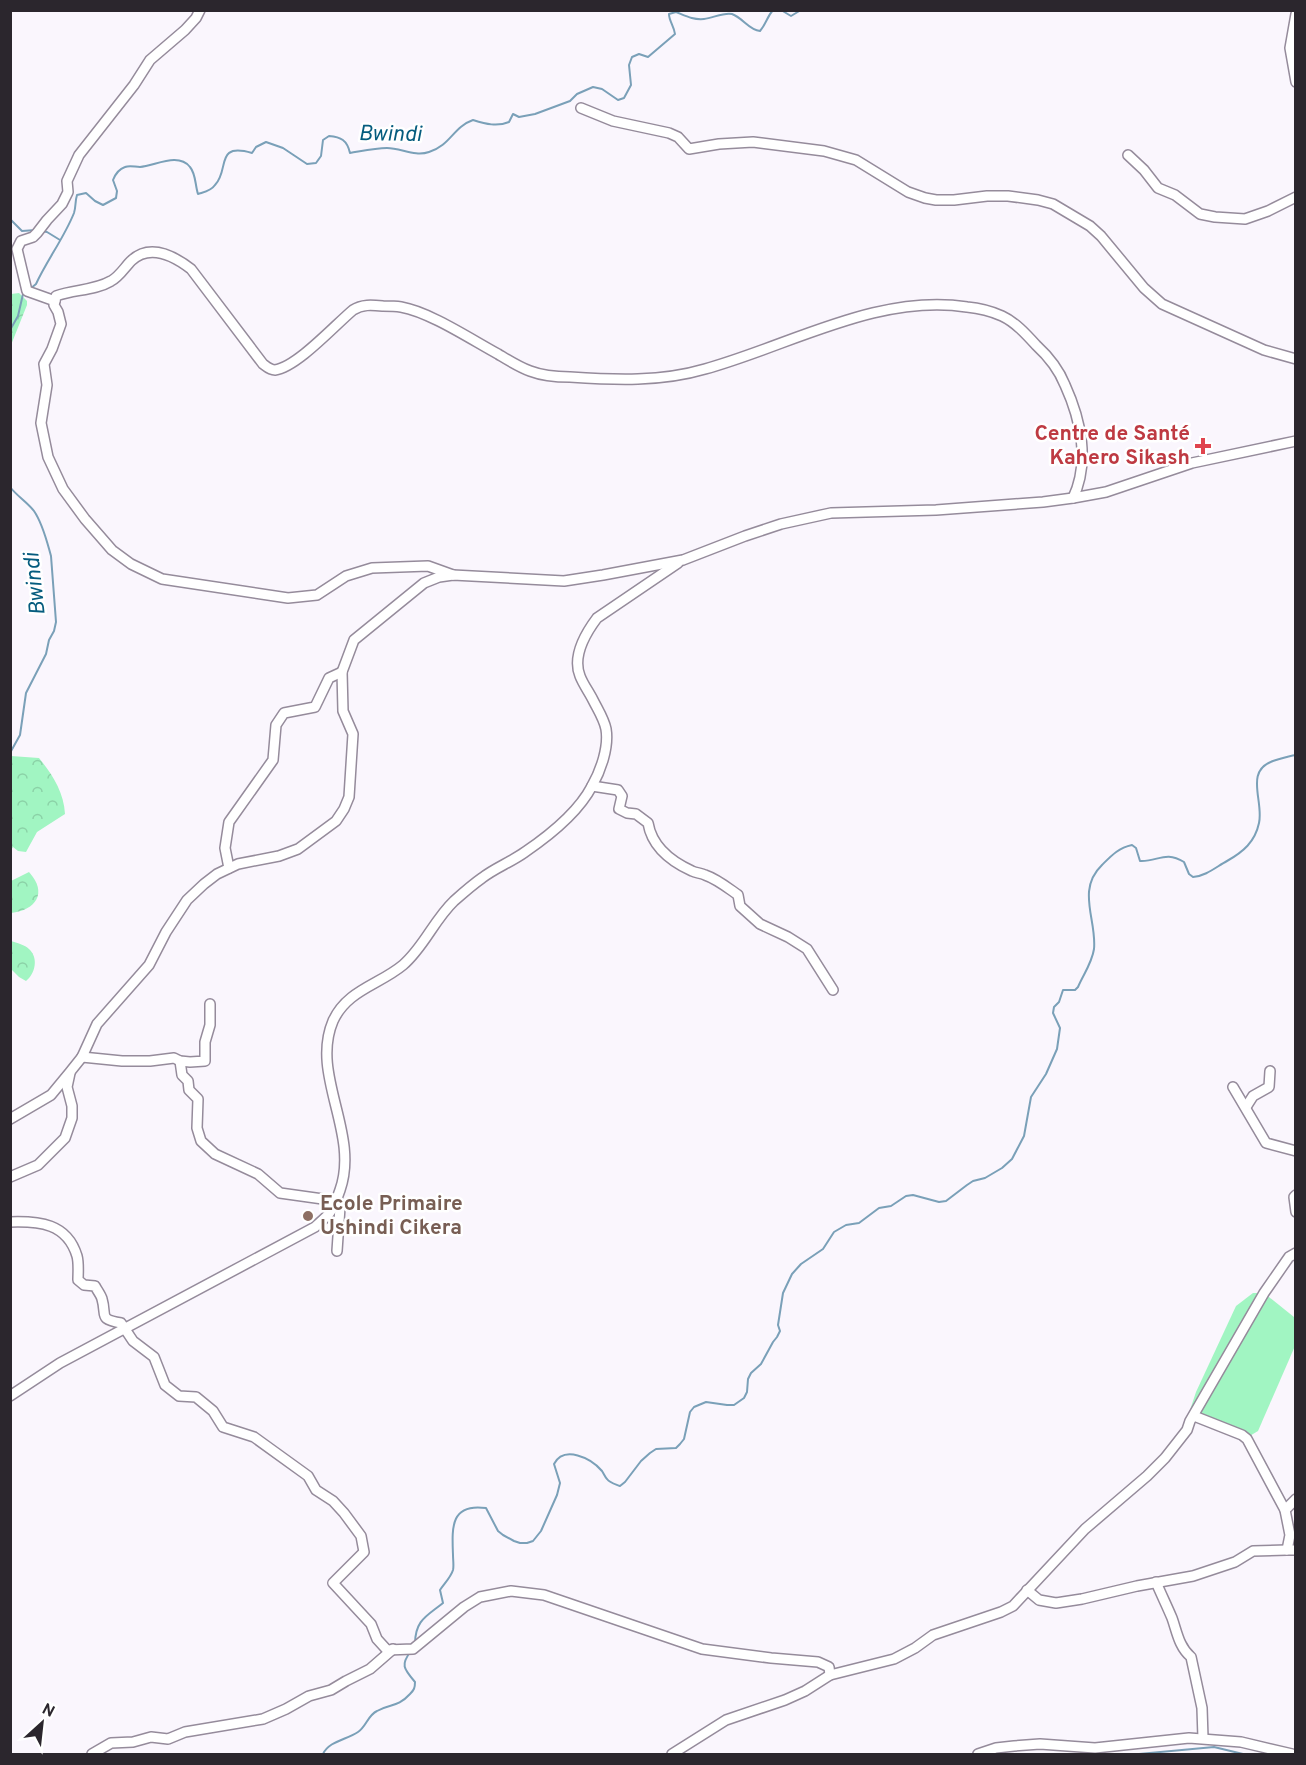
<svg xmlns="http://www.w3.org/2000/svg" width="1306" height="1765" font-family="Overpass,sans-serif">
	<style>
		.forest { fill: url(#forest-crowns) }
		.pitch { fill: #a1f5c2 }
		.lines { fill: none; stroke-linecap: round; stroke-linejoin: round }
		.stream { stroke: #7aa0b8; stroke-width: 2 }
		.minor-casing { stroke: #958b9b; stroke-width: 12 }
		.minor { stroke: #fff; stroke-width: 9 }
		.health-dot { fill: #e0444e; stroke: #fff; stroke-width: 2 }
		.education-dot { fill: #8d6e63; stroke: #fff; stroke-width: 2 }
		.labels { text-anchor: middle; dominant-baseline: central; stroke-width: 5; stroke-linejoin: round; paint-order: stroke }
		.health-label { font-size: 21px; font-weight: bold; fill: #be3a42; stroke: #fff; text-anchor: end }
		.education-label { font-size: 21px; font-weight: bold; fill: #785e54; stroke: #fff; text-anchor: start }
		.water-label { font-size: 22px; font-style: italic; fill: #055c7e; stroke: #fff }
	</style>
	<defs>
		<pattern id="forest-crowns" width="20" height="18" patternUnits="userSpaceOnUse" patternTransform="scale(1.5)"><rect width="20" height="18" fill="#a1f5c2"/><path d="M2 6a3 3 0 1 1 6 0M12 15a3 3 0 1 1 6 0" fill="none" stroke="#8bd2a7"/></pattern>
	</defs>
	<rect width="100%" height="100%" fill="#faf6fd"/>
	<g class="forest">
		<path d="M 19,293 L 27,301 L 27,305 L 11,345 L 11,294 Z"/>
		<path d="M 11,756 L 39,758 C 52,774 64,792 65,814 L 37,832 L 26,852 L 18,851 L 13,847 L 11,850 Z"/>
		<path d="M 29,872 C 48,893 36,910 11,913 L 11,881 Z"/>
		<path d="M 11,941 C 17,943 25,945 29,949 C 39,958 35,974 26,981 L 19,977 L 11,969 Z"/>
	</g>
	<path class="pitch" d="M 1253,1293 L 1264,1293 L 1294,1317 L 1295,1346 L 1258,1431 L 1243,1440 L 1187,1419 L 1196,1392 L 1236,1306 Z"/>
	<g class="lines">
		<g class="stream">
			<path d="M 781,10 L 791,16 L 801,10"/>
			<path d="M 10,219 L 22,231 L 36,230"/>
			<path d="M 41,231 L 47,232 L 60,240"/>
			<path d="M 30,289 L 36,284 C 47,260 64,238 74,213 C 76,207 75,201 77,195 L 86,193 L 95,201 L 103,205 L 116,198 L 117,191 L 113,180 C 115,175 119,169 125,167 C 130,165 135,167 140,167 C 155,166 178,152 190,167 C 196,174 195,185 198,194 C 204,192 211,191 215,185 C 230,170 214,142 252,153 L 256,147 L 266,142 L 283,148 L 307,164 L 316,163 L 321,156 L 323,140 L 329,136 C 341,137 347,140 350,153 C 362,151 375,148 387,148 C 401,148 415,157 429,152 C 451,145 453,127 473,120 C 486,124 497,127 509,122 L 513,114 L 519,117 L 535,114 L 570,101 L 577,94 L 593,87 L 602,89 L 618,100 L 624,98 L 631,85 L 629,65 L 632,57 L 639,54 L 648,57 L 675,34 C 674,26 669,21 669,14 L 676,12 C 686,16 693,20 704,19 C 713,18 724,12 732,14 C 743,18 749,30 760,31 C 766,24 767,17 773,10"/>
			<path d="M 10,330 L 18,316 L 23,294"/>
			<path d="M 10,487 C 17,496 27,502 34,511 C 43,524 47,542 51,556 L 56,622 L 54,631 L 49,640 L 46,654 L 26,693 L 20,735 L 10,753"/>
			<path d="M 415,1644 C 415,1620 427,1616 443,1603 L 440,1590 C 444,1584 451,1577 453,1570 C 454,1566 453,1560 453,1555 C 452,1528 450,1503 486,1508 L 498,1531 L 503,1535 L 514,1541 L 520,1543 L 527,1543 L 533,1541 L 541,1531 L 557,1495 L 560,1483 L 554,1464 C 564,1445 591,1458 602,1471 C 604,1474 605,1477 607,1479 C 610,1483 615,1484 620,1486 L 625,1482 L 641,1461 L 650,1453 L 656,1449 L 676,1448 L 680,1444 L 684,1439 L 690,1412 L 694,1407 L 706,1402 L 727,1405 L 734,1405 L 744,1398 L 747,1392 L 748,1379 L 751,1373 L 761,1364 L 773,1342 L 777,1337 L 780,1331 L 778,1325 L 783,1293 L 792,1274 L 801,1264 L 823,1249 L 834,1232 L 846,1225 L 859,1223 L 879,1208 L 891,1206 L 906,1196 L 913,1195 L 939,1202 L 946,1201 L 967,1185 L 973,1181 L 985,1178 L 1002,1168 L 1012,1159 L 1024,1136 L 1031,1097 L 1046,1074 L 1057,1049 L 1060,1028 L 1053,1013 L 1054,1007 L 1059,1002 L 1063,990 L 1075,990 L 1078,987 C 1083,975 1092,963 1094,949 C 1097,920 1076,890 1102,865 C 1111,856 1118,848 1132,845 L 1136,848 L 1140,861 C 1158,862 1165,850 1184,862 L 1189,874 L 1193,877 C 1206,876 1216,867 1227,861 C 1243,852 1255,842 1259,823 C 1264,801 1244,771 1273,761 C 1280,759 1288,756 1296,755"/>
			<path d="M 323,1754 C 329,1741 346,1740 358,1732 C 366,1727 368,1715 377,1711 C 391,1703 397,1708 410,1694 C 414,1690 415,1688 415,1682 C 404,1669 400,1665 411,1651"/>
			<path d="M 1139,1754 L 1214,1747 L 1243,1754"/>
		</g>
		<defs>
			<g id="minor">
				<path d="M 1296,14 L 1290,48 L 1296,82"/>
				<path d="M 581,108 L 613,121 L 669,133 L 678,137 L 689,149 L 719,144 L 753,142 L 824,151 L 856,160 L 908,192 L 925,198 L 936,200 L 954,200 L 987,196 L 1008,196 L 1038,200 L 1053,204 L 1090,226 L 1101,236 L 1144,288 L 1162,304 L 1264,350 L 1296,359"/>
				<path d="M 1128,155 L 1144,170 L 1158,188 L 1175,195 L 1200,214 L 1215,217 L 1245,219 L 1268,211 L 1296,197"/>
				<path d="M 55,301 L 27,291 L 17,249 L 21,241 L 33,237 L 37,233 L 47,220 L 62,204 L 68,192 L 67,181 L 79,155 L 134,85 L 150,60 L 185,30 L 196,18 L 200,10"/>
				<path d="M 453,575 L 428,566 L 372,568 L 346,576 L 317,595 L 288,598 L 162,579 L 131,564 L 112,550 L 85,519 L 63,489 L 48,457 L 41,423 L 47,385 L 44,364 L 52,349 L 61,324 L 58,312 L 54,305 L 56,296 C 74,289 94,291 111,281 C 119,277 125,267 131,261 C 150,243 174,256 191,269 L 263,364 C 267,367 270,370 275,370 C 297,367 335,325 353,310 C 362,304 372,305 383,306 C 389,306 395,306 401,307 C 430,312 472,340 498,354 C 508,360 519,367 530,371 C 543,376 557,377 570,377 C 615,380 661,382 705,369 C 789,346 878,293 967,307 C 978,308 991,311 1002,316 C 1015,322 1026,334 1036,345 C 1048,356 1059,370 1065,385 C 1081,420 1090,462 1073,498"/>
				<path d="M 592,786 L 618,790 L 622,796 L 619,809 L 627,813 L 636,814 L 648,823 C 652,847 670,861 692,871 C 696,873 701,873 705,875 C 717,879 728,888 738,895 L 740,906 L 760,924 L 788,937 L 807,949 L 833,990"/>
				<path d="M 229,868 L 225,848 L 229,822 L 273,760 L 276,725 L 284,713 L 315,707 L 329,678 L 342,672"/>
				<path d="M 82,1057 L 122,1061 L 150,1061 L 174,1058 L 180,1061 L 190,1062 L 205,1061 L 205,1042 L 210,1025 L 210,1004"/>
				<path d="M 180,1061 L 182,1075 L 188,1081 L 189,1090 L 198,1099 L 197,1128 L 201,1141 L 215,1154 L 258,1174 L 280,1193 L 337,1201"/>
				<path d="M 1233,1087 L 1266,1143 L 1296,1151"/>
				<path d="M 1246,1107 L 1253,1096 L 1269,1087 L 1270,1071"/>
				<path d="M 10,1119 L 51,1095 L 70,1072 L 82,1057 L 97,1024 L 149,965 L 166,932 L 187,900 L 204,884 L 217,874 L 238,864 L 279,856 L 298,849 L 336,821 L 344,809 L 349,797 L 353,734 L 343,711 L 342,672 L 354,640 L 424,583 L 439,577 L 453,575 L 564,581 L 603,575 L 683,560 L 745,536 L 781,524 L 831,513 L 936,510 L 1043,502 L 1073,498 L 1106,492 L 1192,463 L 1296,441"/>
				<path d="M 10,1177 L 38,1165 L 65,1138 L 72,1118 L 72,1106 L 67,1087 L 70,1073"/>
				<path d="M 1296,1195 L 1294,1197 L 1296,1212"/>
				<path d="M 337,1201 L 340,1207 L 337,1251"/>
				<path d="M 10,1222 C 39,1221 67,1223 77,1256 C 79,1263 78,1273 78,1280 L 84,1285 L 95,1286 C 97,1290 101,1295 102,1299 C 107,1316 98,1319 121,1323 L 133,1341 L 154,1357 L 165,1385 L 179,1396 L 196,1397 L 213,1411 L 223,1427 L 254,1437 L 308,1476 L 316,1490 L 333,1501 L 344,1513 L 361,1536 L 364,1552 L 333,1583 L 371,1624 L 377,1639 L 387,1650 L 413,1649 L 464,1607 L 480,1597 L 511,1591 L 544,1595 L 702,1649 L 771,1658 L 818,1662 L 829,1667 L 830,1675"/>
				<path d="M 10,1396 L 60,1363 L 315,1227 C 319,1223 324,1219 328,1215 C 334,1208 337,1199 340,1190 C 360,1133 310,1075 333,1021 C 347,990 379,985 403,965 C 424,947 434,920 454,901 C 463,893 472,885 482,878 C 495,868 511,862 525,852 C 550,835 578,813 592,786 C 601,770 609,747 606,729 C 604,719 598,710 593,700 C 589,692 583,684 580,676 C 572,656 585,634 597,618 L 678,563"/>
				<path d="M 1194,1416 L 1242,1435 L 1247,1439 L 1285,1510 L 1290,1535 L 1287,1550 L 1296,1550"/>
				<path d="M 1285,1510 L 1296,1499"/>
				<path d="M 1156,1582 C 1161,1594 1167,1606 1172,1618 C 1177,1632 1179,1647 1191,1657 L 1202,1708 L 1203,1738"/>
				<path d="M 1027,1590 L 1039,1600 L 1056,1603 L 1082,1599 L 1137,1586 L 1193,1576 L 1235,1562 L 1253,1551 L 1287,1550"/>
				<path d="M 92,1754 L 111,1743 L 133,1742 L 151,1737 L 168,1739 L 185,1732 L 263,1719 L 286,1709 L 309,1696 L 331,1690 L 346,1681 L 370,1669 L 393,1649"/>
				<path d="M 672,1754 L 726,1720 L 785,1700 L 805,1691 L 830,1675 L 894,1659 L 915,1648 L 933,1635 L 1001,1612 L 1013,1606 L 1085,1529 L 1147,1476 L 1165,1458 L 1187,1430 L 1190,1421 L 1264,1293 L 1289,1257 L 1296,1253"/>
				<path d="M 978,1754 L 996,1748 L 1014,1746 L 1040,1744 L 1095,1748 L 1189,1738 L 1241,1742 L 1292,1754"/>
			</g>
		</defs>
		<use href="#minor" class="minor-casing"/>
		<use href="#minor" class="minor"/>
	</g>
	<path class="health-dot" d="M1200 437h6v6h6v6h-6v6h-6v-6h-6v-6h6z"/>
	<circle class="education-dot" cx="308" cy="1216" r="6"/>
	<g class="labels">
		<g class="health-label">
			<text x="1190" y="434">Centre de Santé<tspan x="1190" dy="24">Kahero Sikash</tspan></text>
		</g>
		<g class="education-label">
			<text x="320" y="1204">Ecole Primaire<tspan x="320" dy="24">Ushindi Cikera</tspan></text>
		</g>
		<g class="water-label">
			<text transform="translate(390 135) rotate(1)">Bwindi</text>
			<text transform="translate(36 584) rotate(-96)">Bwindi</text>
		</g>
	</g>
	<rect width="1306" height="1765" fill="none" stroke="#2b262d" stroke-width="24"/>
	<g transform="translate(42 1723) rotate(27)" stroke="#ffffff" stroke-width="4.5" paint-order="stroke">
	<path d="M0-4.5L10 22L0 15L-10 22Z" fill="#2b262d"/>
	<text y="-9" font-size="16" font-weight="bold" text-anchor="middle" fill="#2b262d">N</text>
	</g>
</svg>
